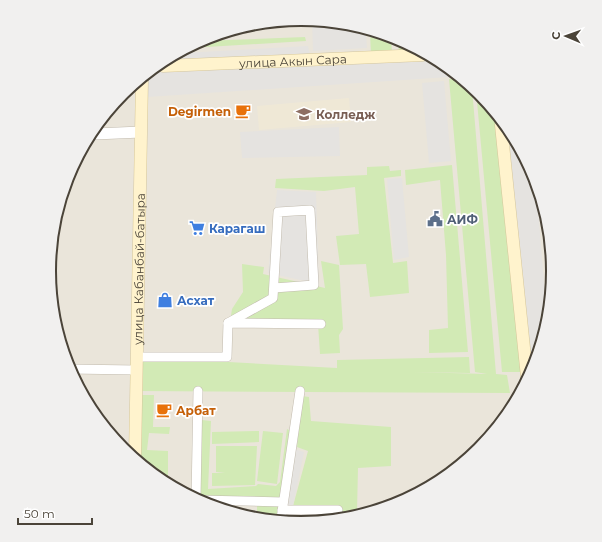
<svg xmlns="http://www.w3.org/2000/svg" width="602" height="542" font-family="Montserrat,sans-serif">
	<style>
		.residential { fill: #eae5da }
		.education { fill: #efe8d6 }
		.green { fill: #d2eab5 }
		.parking { fill: #e5e3e0 }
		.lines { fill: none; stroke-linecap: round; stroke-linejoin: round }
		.minor-casing { stroke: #c2bbae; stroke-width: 10 }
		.tertiary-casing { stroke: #c2bbae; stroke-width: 12 }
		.secondary-casing { stroke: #d6c79b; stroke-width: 13 }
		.minor { stroke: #fff; stroke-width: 9 }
		.tertiary { stroke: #fff; stroke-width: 11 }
		.secondary { stroke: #fff3cd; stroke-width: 12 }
		.labels { text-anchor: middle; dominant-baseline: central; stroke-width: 3.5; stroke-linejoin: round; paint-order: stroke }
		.street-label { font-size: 12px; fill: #4b4439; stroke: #fff }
		.food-label { font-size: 12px; font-weight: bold; fill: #c56008; stroke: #fff; text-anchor: end }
		.education-label { font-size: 12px; font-weight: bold; fill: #785e54; stroke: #fff; text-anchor: start }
		.service-label { font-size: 12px; font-weight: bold; fill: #4e5e75; stroke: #fff; text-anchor: start }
		.shop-label { font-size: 12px; font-weight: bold; fill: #366cbe; stroke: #fff; text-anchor: start }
		.rim { fill: none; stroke: #4b4439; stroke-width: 2 }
	</style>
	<rect width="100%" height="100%" fill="#f6f3ec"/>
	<circle class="residential" cx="301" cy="271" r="249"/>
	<path class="education" d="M 349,98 L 351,122 L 259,130 L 257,106 Z"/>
	<g class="green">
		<path d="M 370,33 L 391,37 L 392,53 L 371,55 Z"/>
		<path d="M 305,37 L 306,41 L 190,48 L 201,41 Z"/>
		<path d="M 398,39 L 417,51 L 399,52 Z"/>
		<path d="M 449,79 L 459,79 L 472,88 L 496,374 L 507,375 L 510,393 L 135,391 L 136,357 L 337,368 L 337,360 L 469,357 L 470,373 L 412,372 L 487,374 L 475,372 Z"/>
		<path d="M 476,91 L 497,119 L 523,372 L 502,372 Z"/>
		<path d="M 452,165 L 468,352 L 429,353 L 429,330 L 448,328 L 446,255 L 440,180 L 406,185 L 405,170 Z"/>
		<path d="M 389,166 L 390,171 L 401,170 L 401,176 L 384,178 L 393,263 L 407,261 L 409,293 L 370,297 L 366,264 L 340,265 L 336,236 L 359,234 L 355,187 L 324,191 L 275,188 L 276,179 L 367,175 L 367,167 Z"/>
		<path d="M 321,261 L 339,265 L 343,329 L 339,335 L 340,353 L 320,354 L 318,324 L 229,328 L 232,309 L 243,292 L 242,264 L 264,267 L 263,274 L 325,288 Z"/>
		<path d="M 139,395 L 154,395 L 153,427 L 170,427 L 169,434 L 149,433 L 147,450 L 168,451 L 168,480 L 138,459 Z"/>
		<path d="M 302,396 L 309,397 L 311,421 L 391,427 L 391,466 L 358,468 L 357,512 L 340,515 L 340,507 L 293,506 L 308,451 L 297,447 Z"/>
		<path d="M 202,420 L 211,421 L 208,489 L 256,486 L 258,484 L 276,486 L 280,482 L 287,429 L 291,431 L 281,499 L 198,496 Z"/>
		<path d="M 259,431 L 259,442 L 212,444 L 212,432 Z"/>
		<path d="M 263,431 L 283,433 L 277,484 L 257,481 Z"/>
		<path d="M 216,446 L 257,446 L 255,485 L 212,486 L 212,473 L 225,473 L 216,472 Z"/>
		<path d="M 257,503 L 281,504 L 278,518 L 257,514 Z"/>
	</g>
	<g class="parking">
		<path d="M 312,21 L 366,32 L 367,48 L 313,51 Z"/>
		<path d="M 308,46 L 310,54 L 169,62 L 183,53 Z"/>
		<path d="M 429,59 L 449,73 L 449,77 L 147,97 L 147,77 L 155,71 Z"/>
		<path d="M 444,81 L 451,161 L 429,163 L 422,83 Z"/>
		<path d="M 339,127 L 340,156 L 242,158 L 240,132 Z"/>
		<path d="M 505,132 L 534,175 L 536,184 L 546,306 L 534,368 L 531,372 Z"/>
		<path d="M 402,178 L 409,257 L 394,260 L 387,179 Z"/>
		<path d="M 277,190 L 316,192 L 319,284 L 268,273 Z"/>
		<path d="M 294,449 L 304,452 L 293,506 L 285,504 Z"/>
	</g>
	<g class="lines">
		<defs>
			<g id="minor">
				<path d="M 228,323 L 273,298 L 278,212 L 310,210 L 314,285 L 274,288"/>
				<path d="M 136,357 L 227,357 L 228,323 L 321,324"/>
				<path d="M 69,369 L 136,370"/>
				<path d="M 196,498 L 198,391"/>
				<path d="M 198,500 L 283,502"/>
				<path d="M 282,510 L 338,510"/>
				<path d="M 281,519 L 300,391"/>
			</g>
			<path id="tertiary" d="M 95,134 L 141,132"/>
			<g id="secondary">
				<path id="s1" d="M 163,66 L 423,55"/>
				<path d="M 501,125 L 527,377"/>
				<path id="s2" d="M 135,457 L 142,80"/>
			</g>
		</defs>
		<use href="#minor" class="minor-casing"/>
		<use href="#tertiary" class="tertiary-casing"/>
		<use href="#secondary" class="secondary-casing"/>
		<use href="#minor" class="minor"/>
		<use href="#tertiary" class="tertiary"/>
		<use href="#secondary" class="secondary"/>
	</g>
	<defs>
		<symbol id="cafe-bare" viewBox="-9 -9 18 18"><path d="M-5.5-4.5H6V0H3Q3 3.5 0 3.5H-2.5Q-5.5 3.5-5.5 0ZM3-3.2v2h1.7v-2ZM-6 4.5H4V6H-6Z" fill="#e8710a" stroke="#fff" stroke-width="2.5" paint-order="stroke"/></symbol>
		<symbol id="university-bare" viewBox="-9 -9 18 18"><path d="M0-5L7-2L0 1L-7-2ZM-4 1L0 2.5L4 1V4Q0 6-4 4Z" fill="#8d6e63" stroke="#fff" stroke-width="2.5" paint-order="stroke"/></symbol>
		<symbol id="civic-bare" viewBox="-9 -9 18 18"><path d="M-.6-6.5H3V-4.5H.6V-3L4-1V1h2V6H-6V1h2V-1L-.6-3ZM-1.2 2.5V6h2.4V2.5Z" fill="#5c6f8a" stroke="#fff" stroke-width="2.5" paint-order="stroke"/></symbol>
		<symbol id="supermarket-bare" viewBox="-9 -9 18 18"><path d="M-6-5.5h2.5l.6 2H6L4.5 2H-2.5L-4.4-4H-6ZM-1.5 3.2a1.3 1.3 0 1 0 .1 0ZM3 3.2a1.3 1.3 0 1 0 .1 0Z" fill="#3f7fe0" stroke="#fff" stroke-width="2.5" paint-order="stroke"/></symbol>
		<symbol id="shop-bare" viewBox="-9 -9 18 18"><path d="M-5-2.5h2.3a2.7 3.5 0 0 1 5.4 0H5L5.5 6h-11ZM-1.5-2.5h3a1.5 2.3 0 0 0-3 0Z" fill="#3f7fe0" stroke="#fff" stroke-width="2.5" paint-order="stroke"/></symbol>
	</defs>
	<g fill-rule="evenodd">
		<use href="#cafe-bare" x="232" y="100" width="22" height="22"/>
		<use href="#university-bare" x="293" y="103" width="22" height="22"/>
		<use href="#civic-bare" x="424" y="208" width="22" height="22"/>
		<use href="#supermarket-bare" x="186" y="217" width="22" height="22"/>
		<use href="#shop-bare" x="154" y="289" width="22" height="22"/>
		<use href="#cafe-bare" x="153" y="399" width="22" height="22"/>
	</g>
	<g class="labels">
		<g class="street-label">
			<text stroke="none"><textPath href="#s1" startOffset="130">улица Акын Сара</textPath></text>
			<text stroke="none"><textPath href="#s2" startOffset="188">улица Кабанбай-батыра</textPath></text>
		</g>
		<g class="food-label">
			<text x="231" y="111">Degirmen</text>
			<text x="176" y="410" text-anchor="start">Арбат</text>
		</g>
		<g class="education-label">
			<text x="316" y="114">Колледж</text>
		</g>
		<g class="service-label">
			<text x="447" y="219">АИФ</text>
		</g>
		<g class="shop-label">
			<text x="209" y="228">Карагаш</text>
			<text x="177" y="300">Асхат</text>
		</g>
	</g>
	<path d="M0 0H602V542H0ZM56 271a245 245 0 1 1 490 0a245 245 0 1 1-490 0Z" fill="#f1f0ef" fill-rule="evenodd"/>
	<path class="rim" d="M56 271a245 245 0 1 1 490 0a245 245 0 1 1-490 0Z"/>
	<g transform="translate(566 36) rotate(272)" stroke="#ffffff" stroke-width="3" paint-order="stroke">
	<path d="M0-3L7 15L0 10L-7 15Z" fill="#4b4439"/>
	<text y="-6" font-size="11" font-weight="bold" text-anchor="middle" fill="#4b4439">С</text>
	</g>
	<path d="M18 518v6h74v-6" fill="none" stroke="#4b4439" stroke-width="2"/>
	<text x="24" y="518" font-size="12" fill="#4b4439" stroke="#ffffff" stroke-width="3" paint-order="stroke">50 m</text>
</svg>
